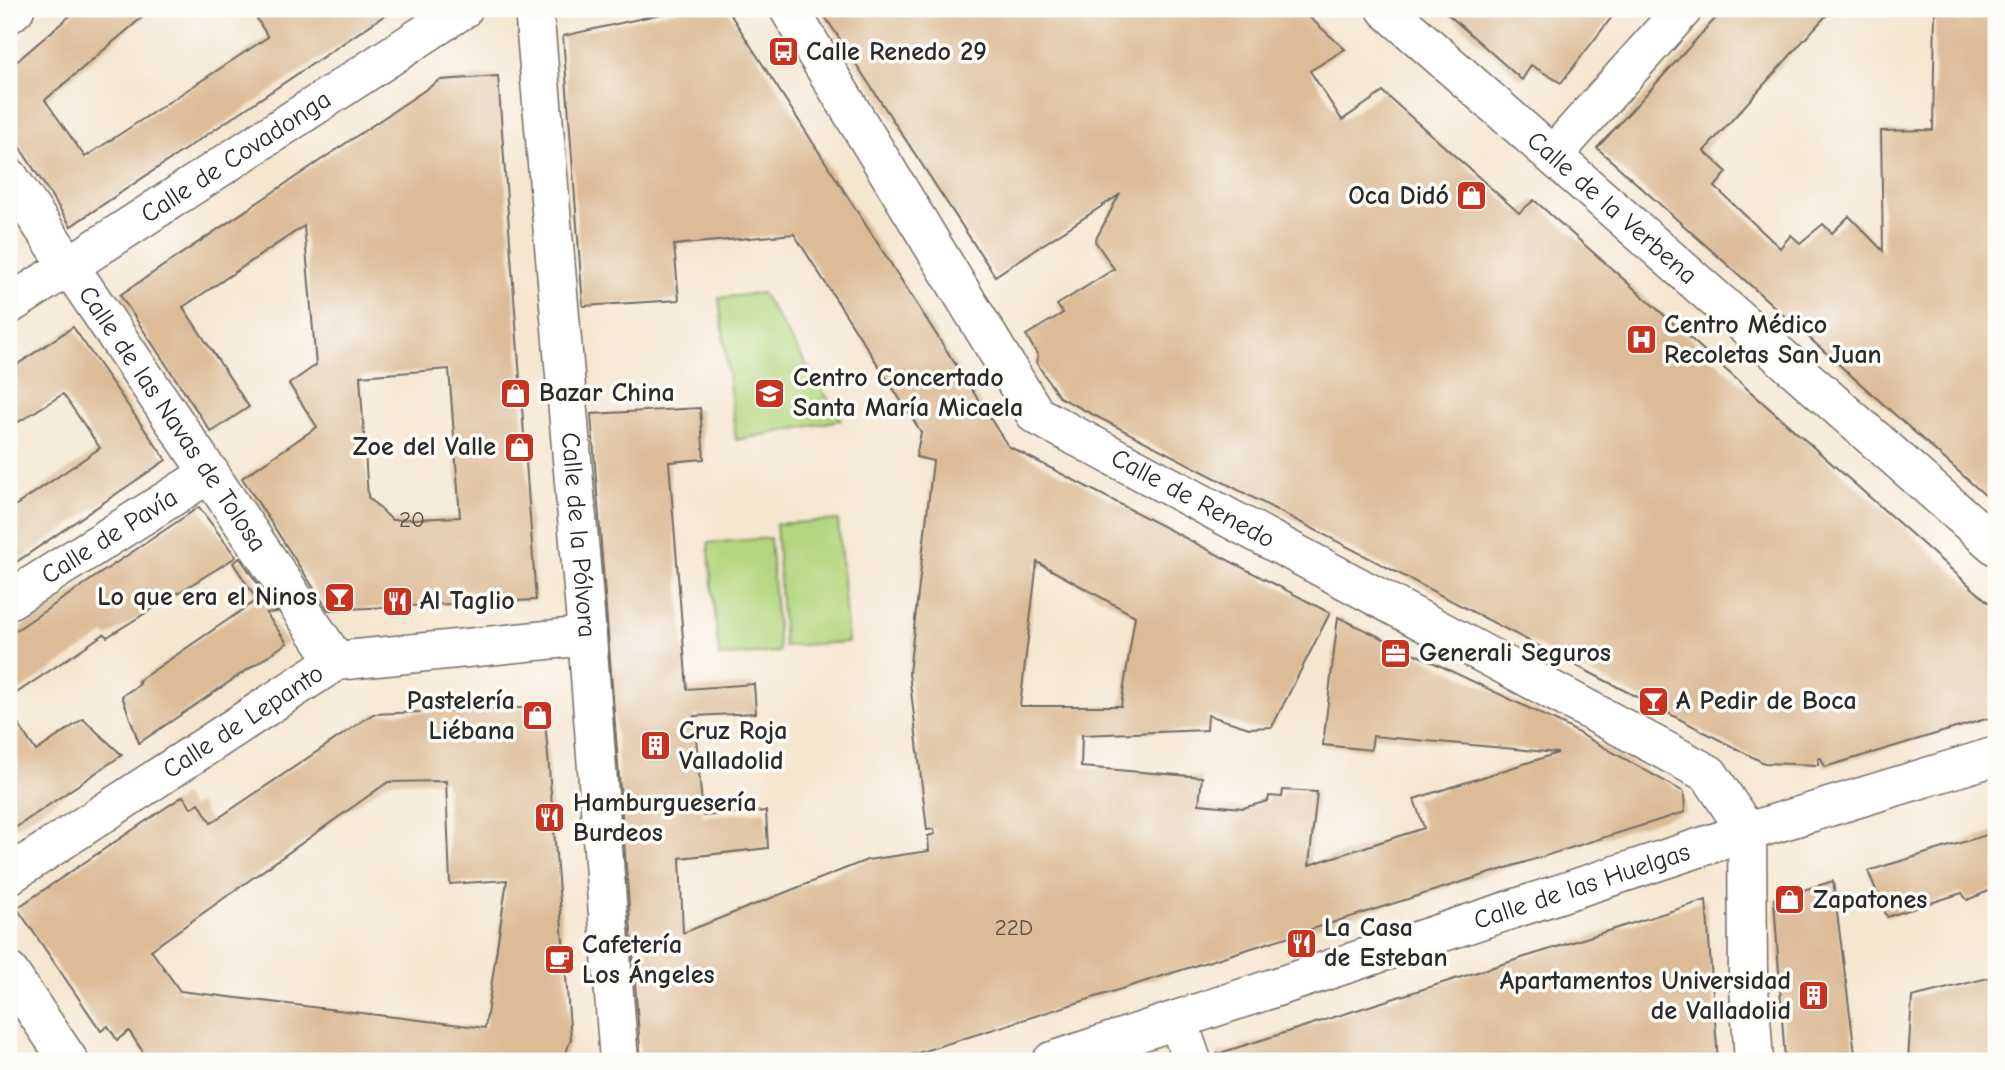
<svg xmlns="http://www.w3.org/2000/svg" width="2005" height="1070" font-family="'Comic Neue',sans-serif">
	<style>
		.green { fill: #b3d67e; stroke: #6f8054; stroke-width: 2 }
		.building { fill: #dcbb97; fill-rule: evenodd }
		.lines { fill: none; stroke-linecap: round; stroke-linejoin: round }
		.minor-casing { stroke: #726c65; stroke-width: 41 }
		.minor { stroke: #fff; stroke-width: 38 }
		.labels { text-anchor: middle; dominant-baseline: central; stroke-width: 7; stroke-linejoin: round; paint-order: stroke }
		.number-label { font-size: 23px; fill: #574f46 }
		.poi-label { font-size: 26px; font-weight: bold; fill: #2b2b2b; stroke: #fdfcf7; text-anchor: start }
		.street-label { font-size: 26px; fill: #2b2b2b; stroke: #fdfcf7 }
	</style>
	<rect width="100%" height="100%" fill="#fdfcf7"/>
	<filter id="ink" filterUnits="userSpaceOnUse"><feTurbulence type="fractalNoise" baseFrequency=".0143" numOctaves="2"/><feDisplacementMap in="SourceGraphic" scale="14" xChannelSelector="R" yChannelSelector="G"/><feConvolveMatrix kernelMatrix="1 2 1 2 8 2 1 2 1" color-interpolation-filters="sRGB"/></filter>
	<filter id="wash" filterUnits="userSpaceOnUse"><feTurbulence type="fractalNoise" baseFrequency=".00686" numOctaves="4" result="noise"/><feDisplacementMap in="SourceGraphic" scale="28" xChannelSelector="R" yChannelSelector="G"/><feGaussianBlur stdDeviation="1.57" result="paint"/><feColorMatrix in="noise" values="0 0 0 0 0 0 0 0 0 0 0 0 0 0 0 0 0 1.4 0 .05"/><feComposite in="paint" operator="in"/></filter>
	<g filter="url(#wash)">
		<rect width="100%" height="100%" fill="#f5e6d0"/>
		<g class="green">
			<path d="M 762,293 L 841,420 L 736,440 L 719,298 Z"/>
			<path d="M 838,520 L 848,642 L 784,646 L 776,524 Z"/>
			<path d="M 770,538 L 779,652 L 719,657 L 708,543 Z"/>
		</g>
		<g id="blocks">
			<g class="building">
				<path d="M 78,9 L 152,9 L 45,100 L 85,157 L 268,37 L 257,19 L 271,9 L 394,9 L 71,226 L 9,131 L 9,68 Z"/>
				<path d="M 683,9 L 727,9 L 1008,446 L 1330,613 L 1272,727 L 1249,728 L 1208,715 L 1207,730 L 1082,735 L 1081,767 L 1202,777 L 1199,804 L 1243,808 L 1268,801 L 1269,796 L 1282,797 L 1283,790 L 1317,792 L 1309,865 L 1424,828 L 1414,799 L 1558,753 L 1373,736 L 1371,750 L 1323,745 L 1338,617 L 1564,725 L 1684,792 L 1685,812 L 892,1061 L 641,1061 L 591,414 L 700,408 L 704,459 L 669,462 L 687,689 L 754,684 L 756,713 L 694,716 L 703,816 L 766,811 L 768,848 L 680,858 L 683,933 L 867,860 L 929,851 L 928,836 L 935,834 L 934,829 L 927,830 L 909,673 L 933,461 L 916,457 L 921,432 L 794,234 L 674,245 L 679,300 L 583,306 L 563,36 ZM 1037,562 L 1135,616 L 1121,706 L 1020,706 Z"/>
				<path d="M 820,9 L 1300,9 L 1345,49 L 1310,71 L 1342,120 L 1383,92 L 1519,213 L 1534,200 L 1996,609 L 1996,716 L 1825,767 L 1821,758 L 1818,759 L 1818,765 L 1764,763 L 1059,397 L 1036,362 L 1038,356 L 1026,335 L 1063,313 L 1057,305 L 1114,269 L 1095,241 L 1119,195 L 995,276 Z"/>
				<path d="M 1442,9 L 1618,9 L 1561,83 L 1531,65 L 1522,80 Z"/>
				<path d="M 1724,9 L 1832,9 L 1704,151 L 1727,172 L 1715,187 L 1780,248 L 1791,235 L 1800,243 L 1823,224 L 1832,233 L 1849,216 L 1883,251 L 1881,131 L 1933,130 L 1935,9 L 1996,9 L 1996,505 L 1597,148 Z"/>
				<path d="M 498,76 L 536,600 L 328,610 L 242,478 L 317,427 L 289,384 L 316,365 L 304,226 L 183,307 L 249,407 L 211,432 L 120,295 L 440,80 ZM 449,369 L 460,517 L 392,520 L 368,497 L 360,376 Z"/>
				<path d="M 73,327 L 166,460 L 9,567 L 9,510 L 100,448 L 63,394 L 9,428 L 9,370 Z"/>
				<path d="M 199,507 L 236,557 L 107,637 L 104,634 L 9,698 L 9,635 Z"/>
				<path d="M 240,558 L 277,612 L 266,613 L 287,643 L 139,743 L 122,696 L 140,684 L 138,681 L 257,600 L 233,563 Z"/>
				<path d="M 544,707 L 571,1039 L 563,1061 L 149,1061 L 129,1031 L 117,1040 L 108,1026 L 101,1031 L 17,908 L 183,796 L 191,808 L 199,803 L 211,823 L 373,714 ZM 446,781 L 450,884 L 507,880 L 485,1028 L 180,991 L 151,950 L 388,782 Z"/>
				<path d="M 9,710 L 36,751 L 83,719 L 122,755 L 9,832 Z"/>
				<path d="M 1996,832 L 1996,888 L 1967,900 L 1962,893 L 1887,917 L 1868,871 Z"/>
				<path d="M 1833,881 L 1856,1061 L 1785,1061 L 1774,899 Z"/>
				<path d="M 1706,900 L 1718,1061 L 1218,1061 L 1217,1054 Z"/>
				<path d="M 1996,976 L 1996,1061 L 1908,1061 L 1912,997 Z"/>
			</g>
		</g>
	</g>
	<g filter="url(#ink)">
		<use href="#blocks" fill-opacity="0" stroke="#726c65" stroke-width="2"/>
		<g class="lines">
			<defs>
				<g id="minor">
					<path id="s1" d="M 534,9 L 587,636 L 619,1061"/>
					<path id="s2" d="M 789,9 L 1036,415 L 1709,774 L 1747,832"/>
					<path id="s3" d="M 1386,9 L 1996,546"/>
					<path d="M 9,14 L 15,9"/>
					<path d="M 1554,154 L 1683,9"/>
					<path id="s4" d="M 9,177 L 336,661"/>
					<path id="s5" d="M 9,305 L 463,9"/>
					<path id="s6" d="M 9,600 L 210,473"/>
					<path d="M 1747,832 L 1748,974 L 1754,1061"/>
					<path id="s7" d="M 9,875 L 336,661 L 587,636"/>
					<path d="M 9,972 L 69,1061"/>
					<path d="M 1178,1020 L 1192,1061"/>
					<path id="s8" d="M 1052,1061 L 1747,832 L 1996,756"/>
				</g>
			</defs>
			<use href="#minor" class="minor-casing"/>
			<use href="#minor" class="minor"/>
		</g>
	</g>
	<defs>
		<symbol id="bus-square" viewBox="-11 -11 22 22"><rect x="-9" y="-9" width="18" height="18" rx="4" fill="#c8321e" stroke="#fdfcf7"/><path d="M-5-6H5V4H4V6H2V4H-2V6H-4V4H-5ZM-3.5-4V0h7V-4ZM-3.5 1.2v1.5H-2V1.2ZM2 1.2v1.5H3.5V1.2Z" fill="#fff"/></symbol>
		<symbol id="shop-square" viewBox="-11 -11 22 22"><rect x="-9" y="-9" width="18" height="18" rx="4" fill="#c8321e" stroke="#fdfcf7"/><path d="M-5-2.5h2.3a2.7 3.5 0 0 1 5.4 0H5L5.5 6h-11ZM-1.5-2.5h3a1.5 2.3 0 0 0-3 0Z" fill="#fff"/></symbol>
		<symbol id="hospital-square" viewBox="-11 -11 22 22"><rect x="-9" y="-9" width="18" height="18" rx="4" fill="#c8321e" stroke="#fdfcf7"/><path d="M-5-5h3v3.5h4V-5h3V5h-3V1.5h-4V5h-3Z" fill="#fff"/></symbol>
		<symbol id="school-square" viewBox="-11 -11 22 22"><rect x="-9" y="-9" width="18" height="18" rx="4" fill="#c8321e" stroke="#fdfcf7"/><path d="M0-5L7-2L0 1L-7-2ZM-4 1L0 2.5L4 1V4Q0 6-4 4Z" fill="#fff"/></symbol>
		<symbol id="bar-square" viewBox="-11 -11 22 22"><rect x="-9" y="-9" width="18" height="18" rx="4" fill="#c8321e" stroke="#fdfcf7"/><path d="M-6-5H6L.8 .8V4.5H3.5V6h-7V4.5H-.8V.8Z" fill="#fff"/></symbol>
		<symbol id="restaurant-square" viewBox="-11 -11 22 22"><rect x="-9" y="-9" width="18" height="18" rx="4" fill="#c8321e" stroke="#fdfcf7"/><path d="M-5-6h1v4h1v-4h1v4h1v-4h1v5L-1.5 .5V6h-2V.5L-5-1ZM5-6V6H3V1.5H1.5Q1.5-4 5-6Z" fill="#fff"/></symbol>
		<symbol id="office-square" viewBox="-11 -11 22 22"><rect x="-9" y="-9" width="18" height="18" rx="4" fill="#c8321e" stroke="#fdfcf7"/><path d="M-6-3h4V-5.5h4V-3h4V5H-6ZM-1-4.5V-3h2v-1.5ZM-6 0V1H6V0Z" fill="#fff"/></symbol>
		<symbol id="building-square" viewBox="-11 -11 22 22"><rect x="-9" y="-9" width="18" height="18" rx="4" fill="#c8321e" stroke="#fdfcf7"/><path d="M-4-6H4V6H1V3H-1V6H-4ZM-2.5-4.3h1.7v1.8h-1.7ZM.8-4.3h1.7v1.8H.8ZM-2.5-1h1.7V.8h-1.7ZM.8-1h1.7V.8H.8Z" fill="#fff"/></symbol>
		<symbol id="cafe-square" viewBox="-11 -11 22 22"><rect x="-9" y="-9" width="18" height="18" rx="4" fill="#c8321e" stroke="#fdfcf7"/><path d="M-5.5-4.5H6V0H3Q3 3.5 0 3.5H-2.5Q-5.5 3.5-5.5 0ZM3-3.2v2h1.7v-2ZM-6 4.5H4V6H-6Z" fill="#fff"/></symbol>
	</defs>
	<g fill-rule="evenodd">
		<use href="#bus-square" x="766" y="34" width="35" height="35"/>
		<use href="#shop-square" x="1454" y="178" width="35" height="35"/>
		<use href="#hospital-square" x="1624" y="322" width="35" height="35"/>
		<use href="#shop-square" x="498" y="376" width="35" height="35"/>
		<use href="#school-square" x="752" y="376" width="35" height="35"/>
		<use href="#shop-square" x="502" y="430" width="35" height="35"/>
		<use href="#bar-square" x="322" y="580" width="35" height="35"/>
		<use href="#restaurant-square" x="380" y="584" width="35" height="35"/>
		<use href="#office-square" x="1378" y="636" width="35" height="35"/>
		<use href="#bar-square" x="1636" y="684" width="35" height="35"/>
		<use href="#shop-square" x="520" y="698" width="35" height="35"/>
		<use href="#building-square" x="638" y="728" width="35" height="35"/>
		<use href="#restaurant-square" x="532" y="800" width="35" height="35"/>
		<use href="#shop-square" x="1772" y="882" width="35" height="35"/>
		<use href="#restaurant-square" x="1284" y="926" width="35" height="35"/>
		<use href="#cafe-square" x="542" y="942" width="35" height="35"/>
		<use href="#building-square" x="1796" y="978" width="35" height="35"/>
	</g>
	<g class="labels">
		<g class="number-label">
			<text x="412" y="519">20</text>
			<text x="1014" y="927">22D</text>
		</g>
		<g class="poi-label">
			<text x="806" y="52">Calle Renedo 29</text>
			<text x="1449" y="196" text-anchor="end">Oca Didó</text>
			<text x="1664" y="325">Centro Médico<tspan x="1664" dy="30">Recoletas San Juan</tspan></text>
			<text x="793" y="378">Centro Concertado<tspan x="793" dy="30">Santa María Micaela</tspan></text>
			<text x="539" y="393">Bazar China</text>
			<text x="496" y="447" text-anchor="end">Zoe del Valle</text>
			<text x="317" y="597" text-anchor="end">Lo que era el Ninos</text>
			<text x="420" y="601">Al Taglio</text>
			<text x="1419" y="653">Generali Seguros</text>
			<text x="515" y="701" text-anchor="end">Pastelería<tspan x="515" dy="30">Liébana</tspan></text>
			<text x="1676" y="701">A Pedir de Boca</text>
			<text x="679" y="731">Cruz Roja<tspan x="679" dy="30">Valladolid</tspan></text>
			<text x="573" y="803">Hamburguesería<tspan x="573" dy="30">Burdeos</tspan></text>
			<text x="1813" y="900">Zapatones</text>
			<text x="1324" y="928">La Casa<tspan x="1324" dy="30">de Esteban</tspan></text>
			<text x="582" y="945">Cafetería<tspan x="582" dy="30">Los Ángeles</tspan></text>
			<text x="1791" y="981" text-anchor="end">Apartamentos Universidad<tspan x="1791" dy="30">de Valladolid</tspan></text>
		</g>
		<g class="street-label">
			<text stroke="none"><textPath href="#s5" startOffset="271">Calle de Covadonga</textPath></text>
			<text stroke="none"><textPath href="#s3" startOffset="301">Calle de la Verbena</textPath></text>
			<text stroke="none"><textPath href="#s4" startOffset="292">Calle de las Navas de Tolosa</textPath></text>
			<text stroke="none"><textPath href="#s2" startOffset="653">Calle de Renedo</textPath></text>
			<text stroke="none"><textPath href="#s1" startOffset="528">Calle de la Pólvora</textPath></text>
			<text stroke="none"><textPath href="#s6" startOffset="119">Calle de Pavía</textPath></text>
			<text stroke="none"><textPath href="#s7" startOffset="280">Calle de Lepanto</textPath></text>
			<text stroke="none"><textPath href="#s8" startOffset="558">Calle de las Huelgas</textPath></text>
		</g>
	</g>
	<rect width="2005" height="1070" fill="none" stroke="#fdfcf7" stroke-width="35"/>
</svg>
